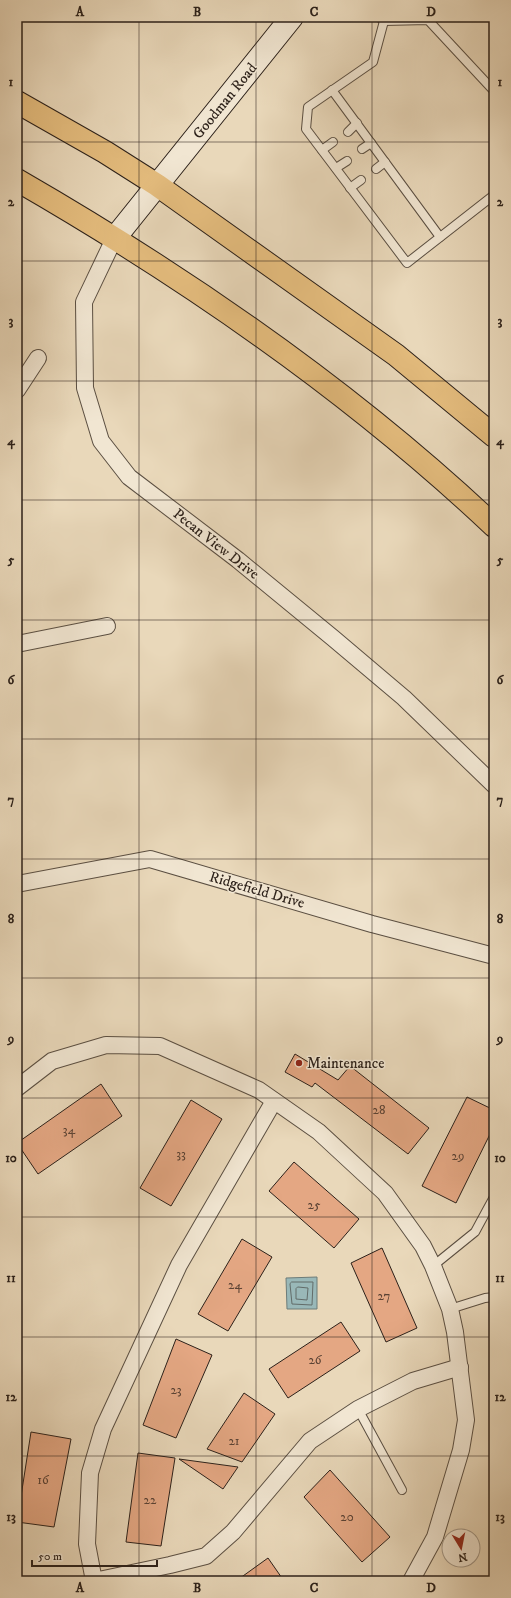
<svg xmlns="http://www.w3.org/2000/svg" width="511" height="1598" font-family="'IM FELL DW Pica',serif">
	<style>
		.water { fill: #99b8b8; stroke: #6d7c79 }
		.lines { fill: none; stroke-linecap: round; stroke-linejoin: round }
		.shore { stroke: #626c69; stroke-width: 1 }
		.building { fill: #e4a783; stroke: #2c211a }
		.service-casing { stroke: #5b4f42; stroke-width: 10 }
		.minor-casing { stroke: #5b4f42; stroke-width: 18 }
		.secondary-casing { stroke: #2c211a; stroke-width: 24 }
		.trunk-casing { stroke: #2c211a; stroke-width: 24 }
		.service { stroke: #f1e6d2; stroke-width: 8 }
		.minor { stroke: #f1e6d2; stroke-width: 16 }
		.secondary { stroke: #f1e6d2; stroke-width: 22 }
		.trunk { stroke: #e4bc7d; stroke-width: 22 }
		.grid { fill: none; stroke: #2c211a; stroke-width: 1; stroke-opacity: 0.55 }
		.poi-dot { fill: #8f2418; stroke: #f1e6d2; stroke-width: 1.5 }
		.labels { text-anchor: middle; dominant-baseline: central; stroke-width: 3; stroke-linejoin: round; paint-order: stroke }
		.number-label { font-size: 13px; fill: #5a4234 }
		.street-label { font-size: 15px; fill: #2c211a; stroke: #f1e6d2 }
		.poi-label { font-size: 15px; fill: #2c211a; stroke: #f1e6d2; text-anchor: start }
		.neatline { fill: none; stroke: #2c211a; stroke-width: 1.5 }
		.grid-label { font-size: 13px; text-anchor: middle; font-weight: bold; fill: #2c211a }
	</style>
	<rect width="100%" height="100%" fill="#e9d8ba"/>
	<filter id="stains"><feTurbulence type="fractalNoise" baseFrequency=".005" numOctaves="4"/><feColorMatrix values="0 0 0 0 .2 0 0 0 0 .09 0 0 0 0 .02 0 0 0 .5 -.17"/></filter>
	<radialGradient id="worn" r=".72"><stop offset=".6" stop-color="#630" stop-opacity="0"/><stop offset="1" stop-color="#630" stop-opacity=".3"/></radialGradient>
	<path class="water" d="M 317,1277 L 317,1309 L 287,1309 L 286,1278 Z"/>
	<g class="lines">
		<g class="shore">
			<path d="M 292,1282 L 313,1282 L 312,1305 L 292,1304 L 290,1284 Z"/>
			<path d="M 298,1287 L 308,1288 L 307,1300 L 296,1299 L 296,1289 Z"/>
		</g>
	</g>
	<g class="building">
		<path d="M 295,1054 L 338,1080 L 350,1066 L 429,1128 L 408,1154 L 315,1083 L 312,1087 L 285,1072 Z"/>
		<path d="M 101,1084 L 122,1116 L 38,1174 L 17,1143 Z"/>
		<path d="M 467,1097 L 494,1110 L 494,1126 L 456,1203 L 422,1186 Z"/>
		<path d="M 191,1100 L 222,1119 L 171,1206 L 140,1188 Z"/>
		<path d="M 294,1162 L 359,1219 L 334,1248 L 269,1191 Z"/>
		<path d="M 242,1239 L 272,1257 L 228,1331 L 198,1314 Z"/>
		<path d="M 382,1248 L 417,1328 L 386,1342 L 351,1263 Z"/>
		<path d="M 341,1322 L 360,1351 L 288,1398 L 269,1369 Z"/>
		<path d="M 176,1339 L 212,1355 L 176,1438 L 143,1425 Z"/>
		<path d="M 244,1393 L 275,1414 L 242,1462 L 207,1449 Z"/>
		<path d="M 31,1432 L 71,1439 L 54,1527 L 17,1522 Z"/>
		<path d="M 138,1453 L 175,1458 L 161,1546 L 126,1542 Z"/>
		<path d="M 179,1459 L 238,1467 L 223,1489 Z"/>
		<path d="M 330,1470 L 390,1537 L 362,1562 L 304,1497 Z"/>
		<path d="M 268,1558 L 284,1581 L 236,1581 Z"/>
	</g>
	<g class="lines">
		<defs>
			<g id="service">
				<path d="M 379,17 L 384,21 L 428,20 L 494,91"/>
				<path d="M 384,21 L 373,62 L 308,107 L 306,129 L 407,263 L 494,195"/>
				<path d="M 332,90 L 440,237"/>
				<path d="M 348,132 L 357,123"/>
				<path d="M 362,149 L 371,143"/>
				<path d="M 322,150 L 333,142"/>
				<path d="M 336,168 L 347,161"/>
				<path d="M 376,169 L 385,162"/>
				<path d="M 350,188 L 361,180"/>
				<path d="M 433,1266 L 475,1232 L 494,1197"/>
				<path d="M 450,1309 L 485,1298 L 494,1297"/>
				<path d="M 358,1409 L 402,1490"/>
			</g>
			<g id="minor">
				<path d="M 114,239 L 84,302 L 85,388 L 101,441 L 129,477 L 238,560 L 333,638 L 404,698 L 494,785"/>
				<path d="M 17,390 L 38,358"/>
				<path d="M 17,644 L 107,626"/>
				<path d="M 17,884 L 150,859 L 372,924 L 494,956"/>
				<path d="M 17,1088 L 52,1061 L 106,1045 L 160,1046 L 259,1090 L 319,1132 L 385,1193 L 423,1246 L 433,1266 L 450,1309 L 455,1332 L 466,1420 L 461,1450 L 435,1537 L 411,1581"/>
				<path d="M 274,1101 L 179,1265 L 103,1429 L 90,1473 L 87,1544 L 94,1581 L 170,1565 L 206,1556 L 233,1532 L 310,1441 L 358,1409 L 413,1381 L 460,1367"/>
			</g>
			<path id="secondary" d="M 114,239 L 292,17"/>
			<g id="trunk">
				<path d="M 17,102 L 105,152 L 157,185 L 396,355 L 494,436"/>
				<path d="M 17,180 C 187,278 351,391 494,526"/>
			</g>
		</defs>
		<use href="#service" class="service-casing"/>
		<use href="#minor" class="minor-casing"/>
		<use href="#secondary" class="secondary-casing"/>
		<use href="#trunk" class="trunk-casing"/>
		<use href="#service" class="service"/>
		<use href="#minor" class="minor"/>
		<use href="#secondary" class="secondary"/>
		<use href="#trunk" class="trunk"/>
	</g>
	<path class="grid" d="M 139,17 L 139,1581M 256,17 L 256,1581M 372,17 L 372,1581M 17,142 L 494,142M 17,261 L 494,261M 17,381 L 494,381M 17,500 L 494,500M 17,620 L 494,620M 17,739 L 494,739M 17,859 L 494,859M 17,978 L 494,978M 17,1098 L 494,1098M 17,1217 L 494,1217M 17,1337 L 494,1337M 17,1456 L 494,1456"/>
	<circle class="poi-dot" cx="299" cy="1063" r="4"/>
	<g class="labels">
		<g class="number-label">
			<text x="379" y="1110">28</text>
			<text x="69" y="1130">34</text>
			<text x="181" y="1154">33</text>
			<text x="458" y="1156">29</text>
			<text x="314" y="1205">25</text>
			<text x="235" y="1285">24</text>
			<text x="384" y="1296">27</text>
			<text x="315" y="1360">26</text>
			<text x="176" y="1390">23</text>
			<text x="234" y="1441">21</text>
			<text x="43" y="1480">16</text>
			<text x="150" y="1500">22</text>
			<text x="347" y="1517">20</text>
		</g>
		<g class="street-label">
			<text transform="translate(225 101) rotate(-51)">Goodman Road</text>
			<text transform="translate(216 544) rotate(38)">Pecan View Drive</text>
			<text transform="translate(257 890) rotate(16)">Ridgefield Drive</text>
		</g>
		<g class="poi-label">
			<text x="307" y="1063">Maintenance</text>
		</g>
	</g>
	<rect width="511" height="1598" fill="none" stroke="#e9d8ba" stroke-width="44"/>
	<g transform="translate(461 1548) rotate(170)"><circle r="19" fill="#f1e6d2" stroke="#a29788"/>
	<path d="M0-3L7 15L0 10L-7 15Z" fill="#8f2418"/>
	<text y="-6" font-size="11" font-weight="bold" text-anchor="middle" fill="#2c211a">N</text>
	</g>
	<path d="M32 1560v6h125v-6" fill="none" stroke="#2c211a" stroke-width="2"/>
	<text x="38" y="1560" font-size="12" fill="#2c211a" stroke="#f1e6d2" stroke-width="3" paint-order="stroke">50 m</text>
	<rect x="22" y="22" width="467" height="1554" class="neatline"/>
	<g class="grid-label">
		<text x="80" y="16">A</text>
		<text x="197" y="16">B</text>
		<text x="314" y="16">C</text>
		<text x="431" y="16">D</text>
		<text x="11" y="86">1</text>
		<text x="500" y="86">1</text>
		<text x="11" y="206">2</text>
		<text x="500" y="206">2</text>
		<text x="11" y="325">3</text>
		<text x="500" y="325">3</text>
		<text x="11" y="445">4</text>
		<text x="500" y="445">4</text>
		<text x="11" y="564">5</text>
		<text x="500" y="564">5</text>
		<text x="11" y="684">6</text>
		<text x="500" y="684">6</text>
		<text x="11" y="804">7</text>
		<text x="500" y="804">7</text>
		<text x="11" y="923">8</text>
		<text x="500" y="923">8</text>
		<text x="11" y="1043">9</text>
		<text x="500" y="1043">9</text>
		<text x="11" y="1162">10</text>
		<text x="500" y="1162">10</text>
		<text x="11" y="1282">11</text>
		<text x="500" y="1282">11</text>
		<text x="11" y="1401">12</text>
		<text x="500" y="1401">12</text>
		<text x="11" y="1521">13</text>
		<text x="500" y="1521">13</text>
		<text x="80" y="1592">A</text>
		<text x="197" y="1592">B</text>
		<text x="314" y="1592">C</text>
		<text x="431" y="1592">D</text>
	</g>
	<rect width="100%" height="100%" filter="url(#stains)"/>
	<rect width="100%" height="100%" fill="url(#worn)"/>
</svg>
